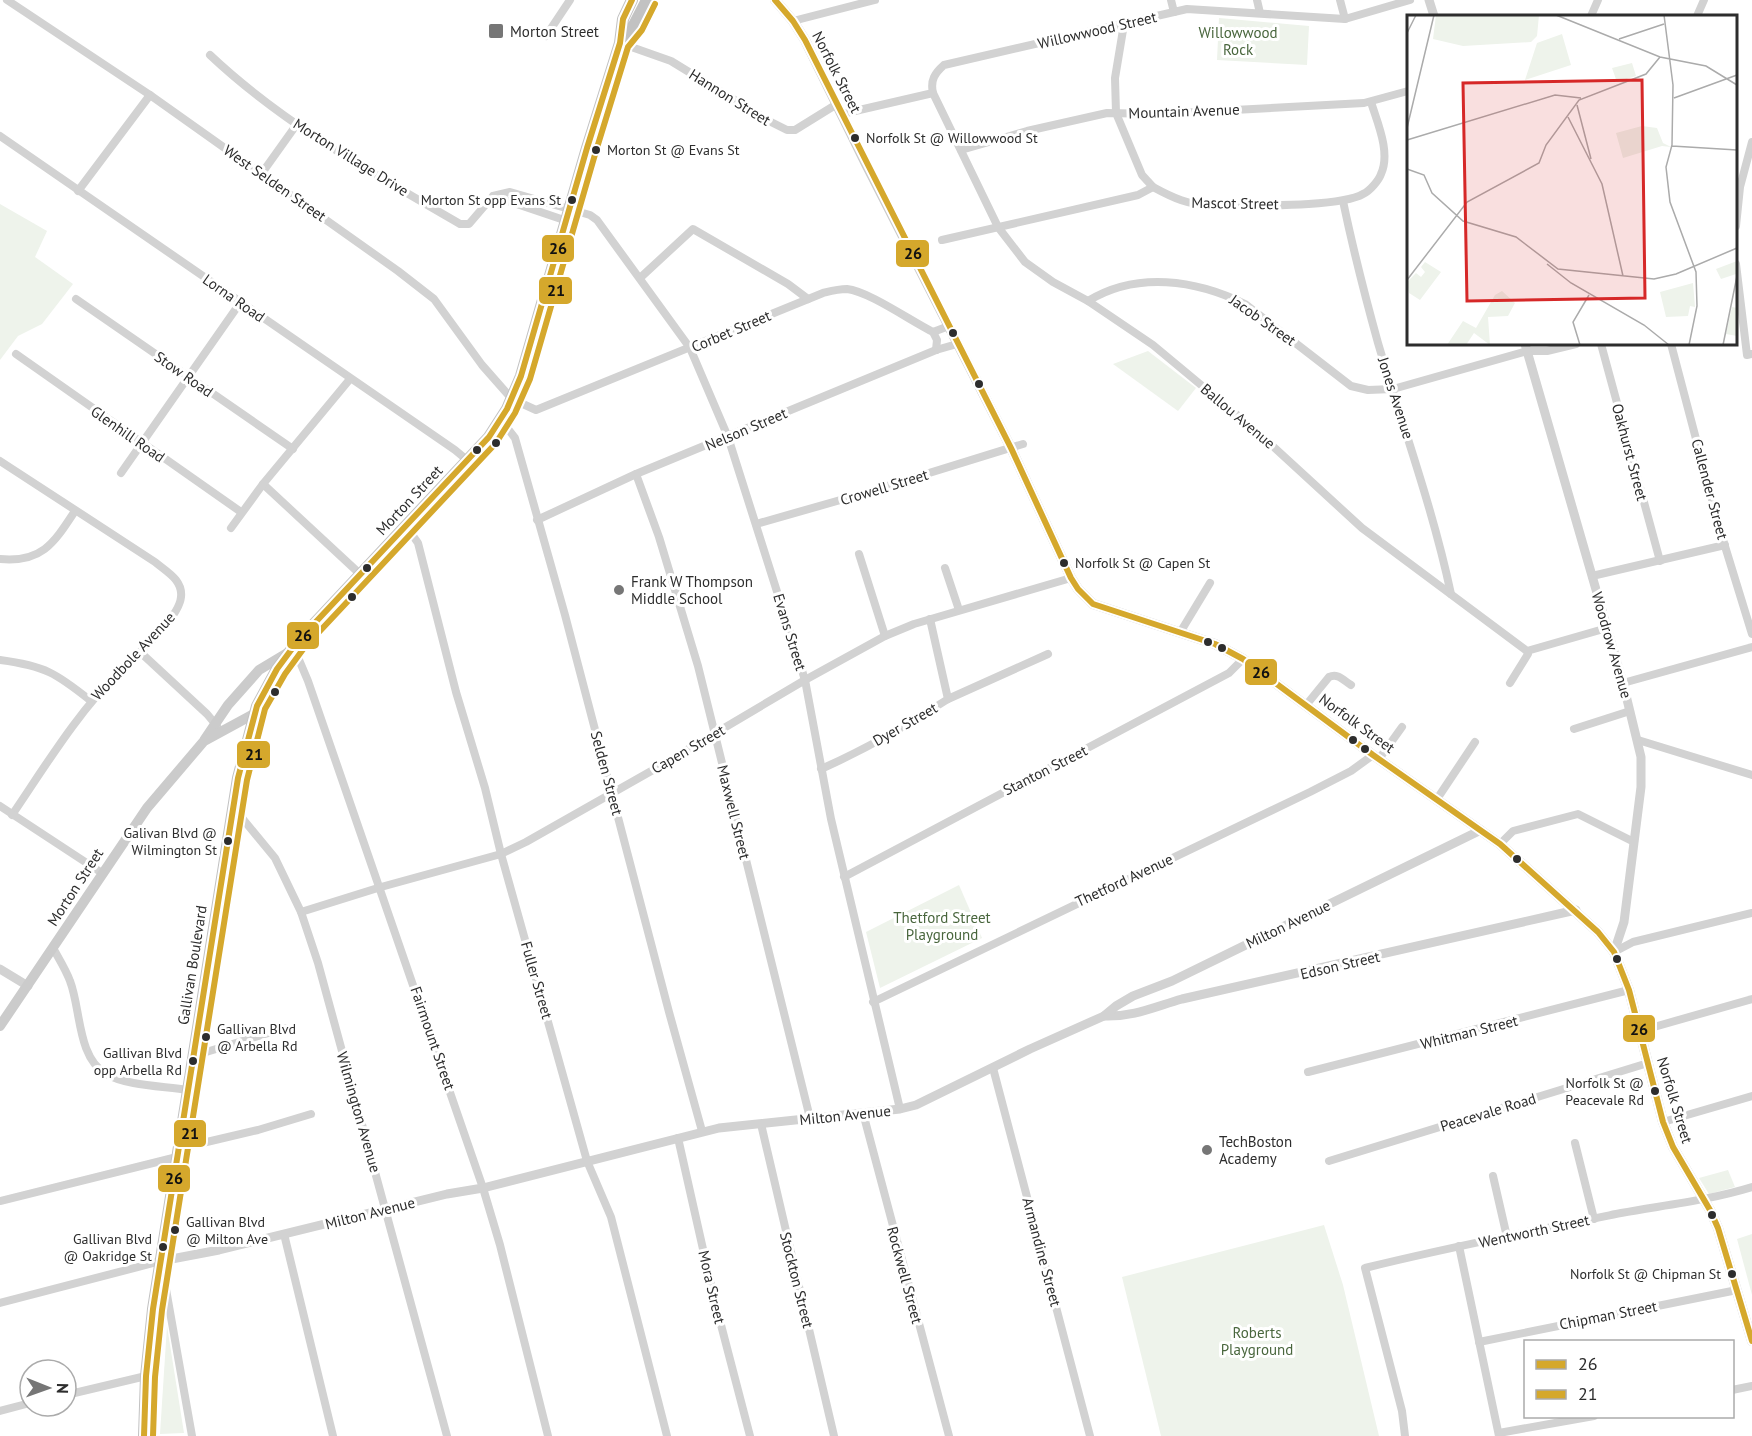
<svg xmlns="http://www.w3.org/2000/svg" width="1752" height="1436" font-family="'PT Sans',sans-serif">
	<style>
		.green { fill: #eef3eb }
		.lines { fill: none; stroke-linecap: round; stroke-linejoin: round }
		.minor { stroke: #d2d2d2; stroke-width: 8 }
		.tertiary { stroke: #d2d2d2; stroke-width: 9 }
		.secondary { stroke: #cbcbcb; stroke-width: 10 }
		.trunk { stroke: #c2c2c2; stroke-width: 12 }
		.bus-1-casing { stroke: #fff; stroke-width: 10 }
		.bus-2-casing { stroke: #fff; stroke-width: 10 }
		.bus-1 { stroke: #d5a82c; stroke-width: 6 }
		.bus-2 { stroke: #d5a82c; stroke-width: 6 }
		.poi-dot { fill: #767676; stroke: #fff; stroke-width: 2 }
		.bus-dot { fill: #2d2d2d; stroke: #fff; stroke-width: 2 }
		.labels { text-anchor: middle; dominant-baseline: central; stroke-width: 6; stroke-linejoin: round; paint-order: stroke }
		.bus-label { font-size: 14px; fill: #2d2d2d; stroke: #fff; text-anchor: end }
		.street-label { font-size: 15px; fill: #2d2d2d; stroke: #fff }
		.poi-label { font-size: 15px; fill: #2d2d2d; stroke: #fff; text-anchor: start }
		.park-label { font-size: 15px; fill: #49663d; stroke: #fff }
		.inset-road { fill: none; stroke: #ababab; stroke-width: 1.5 }
		.view { fill: #d62828; fill-opacity: 0.15; stroke: #d62828; stroke-width: 3 }
		.inset-edge { fill: none; stroke: #2d2d2d; stroke-width: 3 }
		.line-badge { stroke: #fff; stroke-width: 2 }
		.pale-badge-label { font-size: 16px; text-anchor: middle; font-weight: bold; fill: #111 }
	</style>
	<rect width="100%" height="100%" fill="#fff"/>
	<g class="green">
		<path d="M 1219,18 L 1309,26 L 1307,65 L 1217,60 Z"/>
		<path d="M 0,204 L 47,231 L 35,257 L 73,284 L 42,324 L 18,336 L 0,360 Z"/>
		<path d="M 1148,351 L 1196,388 L 1178,411 L 1113,364 Z"/>
		<path d="M 959,885 L 982,938 L 880,988 L 866,932 Z"/>
		<path d="M 1728,1170 L 1735,1187 L 1709,1194 L 1699,1178 Z"/>
		<path d="M 1324,1225 L 1343,1285 L 1379,1436 L 1161,1436 L 1122,1277 Z"/>
		<path d="M 1752,1234 L 1752,1295 L 1737,1239 Z"/>
		<path d="M 167,1326 L 184,1433 L 160,1434 Z"/>
	</g>
	<g class="lines">
		<g class="minor">
			<path d="M 7,0 L 150,95 L 398,271 L 434,299 L 482,365 L 512,399 L 536,410 L 823,293 C 831,291 838,289 847,289 C 868,291 911,321 933,332 L 949,326"/>
			<path d="M 1171,0 L 1174,12"/>
			<path d="M 1257,0 L 1260,13"/>
			<path d="M 1340,0 L 1345,19"/>
			<path d="M 1591,16 L 1598,0"/>
			<path d="M 1697,16 L 1704,0"/>
			<path d="M 793,21 L 875,0"/>
			<path d="M 1124,24 L 1115,78 L 1116,113 L 1142,175 L 1153,187"/>
			<path d="M 546,36 L 570,0"/>
			<path d="M 620,43 L 671,61 L 769,121 L 787,130 L 795,130 L 837,104"/>
			<path d="M 210,55 C 283,124 374,174 460,224 L 469,224 L 493,196 L 510,192 L 590,215 L 597,220 L 690,348 L 728,437 L 805,680 L 831,819 L 900,1109"/>
			<path d="M 933,93 L 998,227 L 1025,262 L 1053,282 L 1088,301 L 1153,345 L 1254,429 L 1362,528 L 1527,651 L 1607,628"/>
			<path d="M 842,114 L 933,93 C 930,80 935,73 944,65 L 1187,9 L 1345,19 L 1410,0"/>
			<path d="M 0,136 L 455,450 L 467,460"/>
			<path d="M 961,150 L 1027,131 L 1107,113 L 1158,114 L 1364,103 L 1408,91"/>
			<path d="M 262,173 L 297,124"/>
			<path d="M 78,191 L 150,95"/>
			<path d="M 493,196 L 567,221"/>
			<path d="M 1343,201 C 1353,249 1365,296 1378,343 C 1403,427 1433,509 1451,594"/>
			<path d="M 1736,226 L 1740,187 L 1752,142"/>
			<path d="M 942,240 L 1138,195 L 1153,187 C 1175,199 1187,204 1212,206 C 1244,205 1339,208 1363,194 C 1370,191 1379,180 1381,174 C 1391,152 1377,122 1371,102"/>
			<path d="M 1736,264 L 1747,355 L 1752,354"/>
			<path d="M 640,278 L 693,229 L 788,284 L 808,299"/>
			<path d="M 76,299 L 293,449"/>
			<path d="M 1088,301 C 1137,271 1196,280 1245,304 L 1351,386 L 1368,390 L 1393,389 L 1527,351 L 1547,351 L 1576,344"/>
			<path d="M 933,332 L 937,340 L 936,350"/>
			<path d="M 1601,344 L 1660,561"/>
			<path d="M 1671,344 L 1720,530 L 1752,634"/>
			<path d="M 16,354 L 241,512"/>
			<path d="M 501,420 L 515,438 L 565,615 L 669,1012 L 702,1131"/>
			<path d="M 0,461 L 155,562 C 167,572 183,580 181,597 C 179,619 136,655 120,671 C 77,713 46,765 12,815"/>
			<path d="M 121,473 L 240,303"/>
			<path d="M 636,474 L 659,537 L 698,666 L 810,1118"/>
			<path d="M 263,484 L 360,574"/>
			<path d="M 537,520 L 636,474 L 936,350 L 957,344"/>
			<path d="M 756,524 L 858,495 L 1023,444"/>
			<path d="M 406,526 L 418,543 L 456,692 L 485,788 L 501,854 L 587,1161 L 611,1217 L 667,1436"/>
			<path d="M 231,528 L 263,484 L 350,379"/>
			<path d="M 859,554 L 885,636"/>
			<path d="M 0,559 C 42,563 54,543 75,511"/>
			<path d="M 945,568 L 959,610"/>
			<path d="M 1592,576 L 1725,545"/>
			<path d="M 1181,631 L 1210,583"/>
			<path d="M 292,649 L 297,655 L 308,681 L 483,1188 L 500,1245 L 548,1436"/>
			<path d="M 140,652 L 207,714 L 217,726"/>
			<path d="M 0,660 C 45,666 56,673 91,701"/>
			<path d="M 1510,683 L 1528,654 L 1527,651"/>
			<path d="M 1623,683 L 1752,647"/>
			<path d="M 948,699 L 1048,654"/>
			<path d="M 1307,704 L 1329,677 C 1338,673 1343,680 1351,685"/>
			<path d="M 1574,729 L 1630,711"/>
			<path d="M 1638,740 L 1752,775"/>
			<path d="M 1379,759 L 1402,727"/>
			<path d="M 821,769 C 866,749 908,725 948,699 L 930,619"/>
			<path d="M 1437,799 L 1475,742"/>
			<path d="M 0,806 L 102,873"/>
			<path d="M 233,807 L 275,858 L 301,912 L 318,963 L 447,1436"/>
			<path d="M 1500,844 L 1513,831 L 1578,814 L 1634,842"/>
			<path d="M 844,877 L 1229,673 L 1243,659"/>
			<path d="M 301,912 L 381,887 L 501,854 L 526,842 L 653,770 L 805,680 L 885,636 L 914,624 L 1071,578"/>
			<path d="M 53,948 C 59,959 66,970 70,981 C 81,1009 77,1057 106,1074 C 127,1086 164,1086 188,1090"/>
			<path d="M 1614,952 L 1633,942 L 1752,913"/>
			<path d="M 873,1002 L 1310,792 L 1351,771 L 1373,755"/>
			<path d="M 1640,1031 L 1752,999"/>
			<path d="M 193,1056 L 285,1028"/>
			<path d="M 993,1068 L 1090,1436"/>
			<path d="M 1308,1072 L 1629,990"/>
			<path d="M 863,1113 L 949,1436"/>
			<path d="M 1663,1122 L 1752,1096"/>
			<path d="M 761,1124 L 834,1436"/>
			<path d="M 678,1138 L 714,1298 L 750,1436"/>
			<path d="M 1575,1143 L 1594,1219"/>
			<path d="M 179,1145 L 194,1145 L 258,1130 L 311,1114"/>
			<path d="M 1329,1161 L 1648,1063"/>
			<path d="M 1493,1176 L 1507,1237"/>
			<path d="M 0,1201 L 177,1157"/>
			<path d="M 284,1234 L 333,1436"/>
			<path d="M 1459,1246 L 1499,1436"/>
			<path d="M 0,1303 L 161,1261 L 192,1436"/>
			<path d="M 1479,1342 L 1737,1290"/>
			<path d="M 1732,1390 L 1752,1386"/>
			<path d="M 66,1395 L 146,1376"/>
			<path d="M 0,1411 L 30,1403"/>
			<path d="M 1499,1433 L 1594,1416"/>
			<path d="M 1405,1436 L 1402,1411 L 1365,1268 C 1450,1247 1536,1230 1621,1213 C 1665,1205 1710,1200 1752,1187"/>
		</g>
		<g class="tertiary">
			<path d="M 1429,0 L 1434,16"/>
			<path d="M 1525,344 L 1623,683 L 1641,757 L 1641,787 L 1624,922 L 1614,952"/>
			<path d="M 0,969 L 28,986"/>
			<path d="M 1104,1016 C 1134,1017 1154,1007 1182,999 L 1576,910"/>
			<path d="M 161,1261 L 219,1250 L 447,1194 L 483,1188 L 719,1128 L 900,1109 L 916,1105 L 1030,1049 L 1104,1016 L 1116,1006 L 1133,996 L 1172,981 L 1481,830"/>
		</g>
		<g class="secondary">
			<path d="M 775,0 L 793,21 L 805,40 L 866,164 L 1011,448 L 1071,578 L 1078,589 L 1093,604 L 1215,644 L 1243,659 L 1373,755 L 1500,844 L 1598,932 L 1614,952 L 1629,990 L 1663,1122 L 1673,1147 L 1710,1210 L 1718,1228 L 1752,1341"/>
			<path d="M 205,739 L 228,705 L 259,670 L 289,652"/>
			<path d="M 0,1026 L 147,808 L 204,741 L 254,714"/>
		</g>
		<g class="trunk">
			<path d="M 621,42 L 634,25 L 647,0"/>
			<path d="M 144,1436 L 146,1376 L 153,1309 L 238,778 L 257,706 L 277,669 L 297,642 L 489,437 L 507,409 L 521,376 L 587,148 L 620,43 L 623,19 L 632,0"/>
		</g>
		<defs>
			<g id="bus-1">
				<path d="M 775,0 L 793,21 L 805,40 L 1011,448 L 1071,578 L 1078,589 L 1093,604 L 1215,644 L 1243,659 L 1373,755 L 1500,844 L 1598,932 L 1614,952 L 1629,990 L 1663,1122 L 1673,1147 L 1710,1210 L 1718,1228 L 1752,1341"/>
				<path d="M 144,1436 L 146,1376 L 153,1309 L 238,778 L 257,706 L 277,669 L 297,642 L 489,437 L 507,409 L 521,376 L 587,148 L 620,43 L 623,19 L 632,0"/>
			</g>
			<path id="bus-2" d="M 153,1436 L 155,1377 L 162,1310 L 247,780 L 265,709 L 285,674 L 304,648 L 496,443 L 515,413 L 530,379 L 596,151 L 628,47 L 642,30 L 655,4"/>
		</defs>
		<use href="#bus-1" class="bus-1-casing"/>
		<use href="#bus-2" class="bus-2-casing"/>
		<use href="#bus-1" class="bus-1"/>
		<use href="#bus-2" class="bus-2"/>
	</g>
	<g class="poi-dot">
		<rect x="488" y="23" width="16" height="16" rx="3"/>
		<circle cx="619" cy="590" r="6"/>
		<circle cx="1207" cy="1150" r="6"/>
	</g>
	<g class="bus-dot">
		<circle cx="855" cy="138" r="5"/>
		<circle cx="596" cy="150" r="5"/>
		<circle cx="572" cy="200" r="5"/>
		<circle cx="953" cy="333" r="5"/>
		<circle cx="979" cy="384" r="5"/>
		<circle cx="496" cy="443" r="5"/>
		<circle cx="477" cy="450" r="5"/>
		<circle cx="1064" cy="563" r="5"/>
		<circle cx="367" cy="568" r="5"/>
		<circle cx="352" cy="597" r="5"/>
		<circle cx="1208" cy="642" r="5"/>
		<circle cx="1222" cy="648" r="5"/>
		<circle cx="275" cy="692" r="5"/>
		<circle cx="1353" cy="740" r="5"/>
		<circle cx="1365" cy="749" r="5"/>
		<circle cx="228" cy="841" r="5"/>
		<circle cx="1517" cy="859" r="5"/>
		<circle cx="1617" cy="959" r="5"/>
		<circle cx="206" cy="1037" r="5"/>
		<circle cx="193" cy="1061" r="5"/>
		<circle cx="1655" cy="1091" r="5"/>
		<circle cx="1712" cy="1215" r="5"/>
		<circle cx="175" cy="1230" r="5"/>
		<circle cx="163" cy="1247" r="5"/>
		<circle cx="1732" cy="1274" r="5"/>
	</g>
	<g class="labels">
		<g class="bus-label">
			<text x="866" y="138" text-anchor="start">Norfolk St @ Willowwood St</text>
			<text x="607" y="150" text-anchor="start">Morton St @ Evans St</text>
			<text x="561" y="200">Morton St opp Evans St</text>
			<text x="1075" y="563" text-anchor="start">Norfolk St @ Capen St</text>
			<text x="217" y="833">Galivan Blvd @<tspan x="217" dy="17">Wilmington St</tspan></text>
			<text x="217" y="1029" text-anchor="start">Gallivan Blvd<tspan x="217" dy="17">@ Arbella Rd</tspan></text>
			<text x="182" y="1053">Gallivan Blvd<tspan x="182" dy="17">opp Arbella Rd</tspan></text>
			<text x="1644" y="1083">Norfolk St @<tspan x="1644" dy="17">Peacevale Rd</tspan></text>
			<text x="186" y="1222" text-anchor="start">Gallivan Blvd<tspan x="186" dy="17">@ Milton Ave</tspan></text>
			<text x="152" y="1239">Gallivan Blvd<tspan x="152" dy="17">@ Oakridge St</tspan></text>
			<text x="1721" y="1274">Norfolk St @ Chipman St</text>
		</g>
		<g class="street-label">
			<text transform="translate(1097 30) rotate(-13)">Willowwood Street</text>
			<text transform="translate(837 72) rotate(63)">Norfolk Street</text>
			<text transform="translate(730 97) rotate(32)">Hannon Street</text>
			<text transform="translate(1184 111) rotate(-2)">Mountain Avenue</text>
			<text transform="translate(351 157) rotate(32)">Morton Village Drive</text>
			<text transform="translate(275 183) rotate(35)">West Selden Street</text>
			<text transform="translate(1235 203) rotate(1)">Mascot Street</text>
			<text transform="translate(234 298) rotate(35)">Lorna Road</text>
			<text transform="translate(1263 320) rotate(35)">Jacob Street</text>
			<text transform="translate(731 331) rotate(-23)">Corbet Street</text>
			<text transform="translate(184 374) rotate(35)">Stow Road</text>
			<text transform="translate(1396 398) rotate(72)">Jones Avenue</text>
			<text transform="translate(1238 416) rotate(40)">Ballou Avenue</text>
			<text transform="translate(746 429) rotate(-23)">Nelson Street</text>
			<text transform="translate(128 434) rotate(35)">Glenhill Road</text>
			<text transform="translate(1630 452) rotate(75)">Oakhurst Street</text>
			<text transform="translate(884 487) rotate(-17)">Crowell Street</text>
			<text transform="translate(1710 489) rotate(75)">Callender Street</text>
			<text transform="translate(409 500) rotate(-47)">Morton Street</text>
			<text transform="translate(790 632) rotate(73)">Evans Street</text>
			<text transform="translate(1612 645) rotate(74)">Woodrow Avenue</text>
			<text transform="translate(133 656) rotate(-47)">Woodbole Avenue</text>
			<text transform="translate(1357 723) rotate(36)">Norfolk Street</text>
			<text transform="translate(905 724) rotate(-30)">Dyer Street</text>
			<text transform="translate(688 749) rotate(-30)">Capen Street</text>
			<text transform="translate(1045 770) rotate(-27)">Stanton Street</text>
			<text transform="translate(607 773) rotate(75)">Selden Street</text>
			<text transform="translate(734 812) rotate(76)">Maxwell Street</text>
			<text transform="translate(1124 880) rotate(-25)">Thetford Avenue</text>
			<text transform="translate(75 887) rotate(-57)">Morton Street</text>
			<text transform="translate(1288 924) rotate(-26)">Milton Avenue</text>
			<text transform="translate(192 965) rotate(-81)">Gallivan Boulevard</text>
			<text transform="translate(1340 965) rotate(-13)">Edson Street</text>
			<text transform="translate(537 980) rotate(74)">Fuller Street</text>
			<text transform="translate(1469 1032) rotate(-14)">Whitman Street</text>
			<text transform="translate(433 1038) rotate(71)">Fairmount Street</text>
			<text transform="translate(1675 1100) rotate(73)">Norfolk Street</text>
			<text transform="translate(359 1112) rotate(74)">Wilmington Avenue</text>
			<text transform="translate(1488 1112) rotate(-17)">Peacevale Road</text>
			<text transform="translate(845 1115) rotate(-6)">Milton Avenue</text>
			<text transform="translate(370 1213) rotate(-14)">Milton Avenue</text>
			<text transform="translate(1534 1231) rotate(-12)">Wentworth Street</text>
			<text transform="translate(1042 1252) rotate(75)">Armandine Street</text>
			<text transform="translate(905 1275) rotate(75)">Rockwell Street</text>
			<text transform="translate(797 1280) rotate(76)">Stockton Street</text>
			<text transform="translate(712 1287) rotate(77)">Mora Street</text>
			<text transform="translate(1608 1315) rotate(-11)">Chipman Street</text>
		</g>
		<g class="poi-label">
			<text x="510" y="31">Morton Street</text>
			<text x="631" y="581">Frank W Thompson<tspan x="631" dy="17">Middle School</tspan></text>
			<text x="1219" y="1141">TechBoston<tspan x="1219" dy="17">Academy</tspan></text>
		</g>
		<g class="park-label">
			<text x="1238" y="32">Willowwood<tspan x="1238" dy="17">Rock</tspan></text>
			<text x="942" y="917">Thetford Street<tspan x="942" dy="17">Playground</tspan></text>
			<text x="1257" y="1332">Roberts<tspan x="1257" dy="17">Playground</tspan></text>
		</g>
	</g>
	<g transform="translate(1407 15)">
		<rect width="330" height="330" fill="#fff"/>
		<path d="M 29,0 L 132,0 L 130,21 L 124,27 L 56,31 L 26,24 ZM 155,19 L 164,50 L 118,65 L 130,28 ZM 225,48 L 229,61 L 210,67 L 205,53 ZM 235,111 L 250,113 L 256,128 L 264,132 L 255,131 L 216,143 L 209,118 ZM 330,246 L 329,259 L 314,264 L 309,254 ZM 18,247 L 34,257 L 13,285 L 2,278 L 0,267 L 9,258 L 14,262 L 18,257 L 14,252 ZM 286,268 L 288,292 L 283,291 L 281,301 L 259,302 L 253,277 ZM 95,276 L 108,288 L 101,301 L 81,302 L 83,330 L 67,318 L 59,330 L 40,330 L 56,306 L 69,313 L 88,280 ZM 325,292 L 330,293 L 330,321 L 319,319 Z" fill="#eef3eb"/>
		<path class="inset-road" d="M 149,0 L 253,42 L 299,51 L 330,70M 257,0 L 266,70 L 265,130 L 259,152 L 263,187 L 289,257 L 290,291 L 282,330M 0,18 L 9,0M 212,24 L 257,9M 267,83 L 330,60M 170,90 L 184,144M 161,102 L 195,169 L 216,261M 0,113 L 27,0M 0,125 L 148,80 L 174,83M 265,131 L 330,135M 0,154 L 17,160 L 25,178 L 56,206 L 109,222 L 151,254 L 247,264 L 269,259 L 330,233M 140,249 L 164,268 L 237,310 L 262,330M 0,265 L 60,187 L 132,148 L 139,130 L 172,85 L 239,59 L 253,42M 173,330 L 166,307 L 182,280M 316,330 L 330,261"/>
		<path class="view" d="M 235,65 L 238,283 L 60,286 L 56,68 Z"/>
		<rect width="330" height="330" class="inset-edge"/>
	</g>
	<g class="line-badge">
		<rect x="541" y="234" width="34" height="29" rx="6" fill="#d5a82c"/>
		<rect x="895" y="239" width="35" height="29" rx="6" fill="#d5a82c"/>
		<rect x="538" y="276" width="35" height="29" rx="6" fill="#d5a82c"/>
		<rect x="286" y="621" width="34" height="29" rx="6" fill="#d5a82c"/>
		<rect x="1244" y="658" width="34" height="28" rx="6" fill="#d5a82c"/>
		<rect x="236" y="740" width="35" height="29" rx="6" fill="#d5a82c"/>
		<rect x="1622" y="1014" width="34" height="29" rx="6" fill="#d5a82c"/>
		<rect x="173" y="1119" width="34" height="29" rx="6" fill="#d5a82c"/>
		<rect x="157" y="1164" width="34" height="29" rx="6" fill="#d5a82c"/>
	</g>
	<g class="pale-badge-label">
		<text x="558" y="254">26</text>
		<text x="913" y="259">26</text>
		<text x="556" y="296">21</text>
		<text x="303" y="641">26</text>
		<text x="1261" y="678">26</text>
		<text x="254" y="760">21</text>
		<text x="1639" y="1035">26</text>
		<text x="190" y="1139">21</text>
		<text x="174" y="1184">26</text>
	</g>
	<rect x="1524" y="1340" width="210" height="78" fill="#ffffff" stroke="#ababab" stroke-width="1.5"/>
	<rect x="1536" y="1360" width="30" height="9" fill="#d5a82c" stroke="#ababab" stroke-width="1.5"/>
	<text x="1578" y="1370" font-size="18" fill="#2d2d2d">26</text>
	<rect x="1536" y="1390" width="30" height="9" fill="#d5a82c" stroke="#ababab" stroke-width="1.5"/>
	<text x="1578" y="1400" font-size="18" fill="#2d2d2d">21</text>
	<g transform="translate(48 1388) rotate(91)"><circle r="28" fill="#ffffff" stroke="#ababab" stroke-width="1.5"/>
	<path d="M0-4.5L10 22L0 15L-10 22Z" fill="#767676"/>
	<text y="-9" font-size="16" font-weight="bold" text-anchor="middle" fill="#2d2d2d">N</text>
	</g>
</svg>
